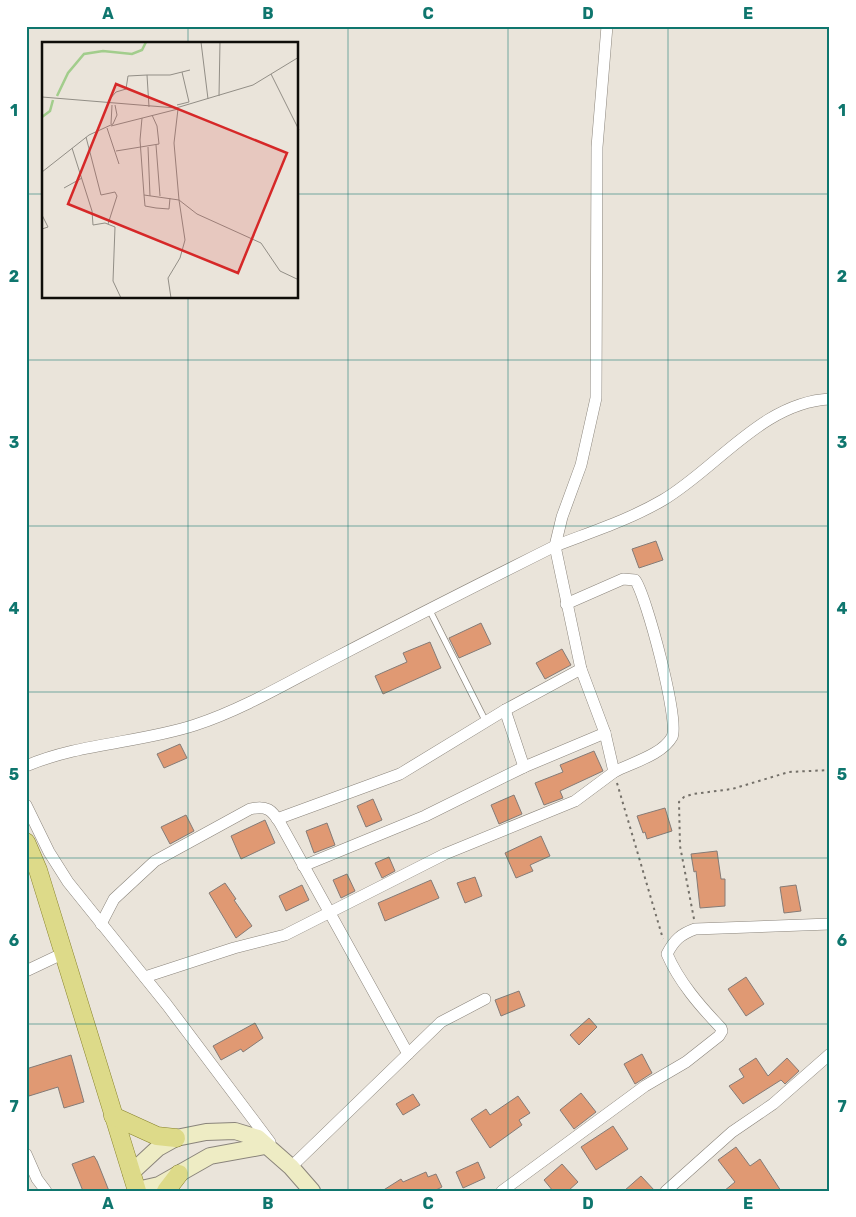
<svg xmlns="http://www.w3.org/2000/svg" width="856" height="1217" font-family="Rubik,sans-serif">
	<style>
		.building { fill: #e09973; stroke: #857b76 }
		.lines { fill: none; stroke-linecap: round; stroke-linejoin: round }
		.lane-casing { stroke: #8a847b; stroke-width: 7 }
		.street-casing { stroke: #8a847b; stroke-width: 12 }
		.secondary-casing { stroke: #8a847b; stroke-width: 18 }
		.primary-casing { stroke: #87822a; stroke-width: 19 }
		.path { stroke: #747069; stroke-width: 2; stroke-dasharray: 2.5 4; stroke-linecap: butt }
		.lane { stroke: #fff; stroke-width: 5.5 }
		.street { stroke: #fff; stroke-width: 11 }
		.secondary { stroke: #eeecc4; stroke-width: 16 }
		.primary { stroke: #ddda89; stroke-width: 18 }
		.grid { fill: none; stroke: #0f766e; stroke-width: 1; stroke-opacity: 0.55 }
		.inset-river { fill: none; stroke: #a2cd8c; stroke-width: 2.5 }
		.inset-road { fill: none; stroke: #928e86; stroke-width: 1 }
		.view { fill: #d62828; fill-opacity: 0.15; stroke: #d62828; stroke-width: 2.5 }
		.inset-edge { fill: none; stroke: #0f0d09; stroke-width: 2.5 }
		.neatline { fill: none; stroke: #0f766e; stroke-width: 2 }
		.grid-label { font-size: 16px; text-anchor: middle; font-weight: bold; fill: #0f766e }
	</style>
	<rect width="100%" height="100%" fill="#eae4da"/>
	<g class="building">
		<path d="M 656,541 L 663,560 L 639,568 L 632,549 Z"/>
		<path d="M 481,623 L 491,644 L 459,658 L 449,638 Z"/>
		<path d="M 430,642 L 441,668 L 383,694 L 375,676 L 407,662 L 403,653 Z"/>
		<path d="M 562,649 L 571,665 L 545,679 L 536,663 Z"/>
		<path d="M 180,744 L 187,758 L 164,768 L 157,754 Z"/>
		<path d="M 594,751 L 603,771 L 560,791 L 563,798 L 544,805 L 535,783 L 563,772 L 560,765 Z"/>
		<path d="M 514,795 L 522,814 L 499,824 L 491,805 Z"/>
		<path d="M 373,799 L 382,820 L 366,827 L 357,806 Z"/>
		<path d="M 665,808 L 672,831 L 647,839 L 645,832 L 643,833 L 637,816 Z"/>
		<path d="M 186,815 L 194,831 L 170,844 L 161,827 Z"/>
		<path d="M 265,820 L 275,843 L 241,859 L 231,836 Z"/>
		<path d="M 327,823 L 335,845 L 314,853 L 306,831 Z"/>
		<path d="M 541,836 L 550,856 L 530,865 L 533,871 L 516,878 L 505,853 Z"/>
		<path d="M 717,851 L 721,879 L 725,879 L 725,906 L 700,908 L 696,871 L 694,872 L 691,854 Z"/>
		<path d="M 389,857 L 395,871 L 382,878 L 375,863 Z"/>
		<path d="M 347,874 L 355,891 L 341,898 L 333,880 Z"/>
		<path d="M 475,877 L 482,896 L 465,903 L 457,883 Z"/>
		<path d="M 431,880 L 439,898 L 385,921 L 378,903 Z"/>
		<path d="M 225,883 L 236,899 L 234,900 L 252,926 L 236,938 L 209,893 Z"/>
		<path d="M 302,885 L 309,900 L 286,911 L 279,896 Z"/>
		<path d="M 796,885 L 801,911 L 784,913 L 780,887 Z"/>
		<path d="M 746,977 L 764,1004 L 746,1016 L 728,989 Z"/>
		<path d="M 519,991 L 525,1006 L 501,1016 L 495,1000 Z"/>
		<path d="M 589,1018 L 597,1027 L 579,1045 L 570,1035 Z"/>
		<path d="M 255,1023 L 263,1038 L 243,1052 L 241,1049 L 221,1060 L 213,1046 Z"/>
		<path d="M 642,1054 L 652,1073 L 635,1084 L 624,1064 Z"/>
		<path d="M 71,1055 L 84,1102 L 64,1108 L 58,1087 L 29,1096 L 26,1086 L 26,1069 Z"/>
		<path d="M 756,1058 L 768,1076 L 787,1058 L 799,1071 L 785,1084 L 781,1080 L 743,1104 L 729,1086 L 744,1077 L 739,1069 Z"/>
		<path d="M 581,1093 L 596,1112 L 574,1129 L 560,1110 Z"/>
		<path d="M 413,1094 L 420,1105 L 403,1115 L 396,1104 Z"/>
		<path d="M 518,1096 L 530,1113 L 519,1120 L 522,1125 L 490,1148 L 471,1119 L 486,1109 L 490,1115 Z"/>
		<path d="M 613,1126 L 628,1149 L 596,1170 L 581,1147 Z"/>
		<path d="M 736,1147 L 750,1166 L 760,1159 L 781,1191 L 724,1191 L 735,1182 L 718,1160 Z"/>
		<path d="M 94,1156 L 97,1161 L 109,1191 L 83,1191 L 72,1164 Z"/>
		<path d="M 478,1162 L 485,1178 L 463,1188 L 456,1172 Z"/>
		<path d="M 562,1164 L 578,1182 L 568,1191 L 553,1191 L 544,1180 Z"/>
		<path d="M 426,1172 L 428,1177 L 436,1174 L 442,1187 L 434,1191 L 382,1191 L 401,1179 L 403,1182 Z"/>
		<path d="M 641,1176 L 655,1191 L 624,1191 Z"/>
	</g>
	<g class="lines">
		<defs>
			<path id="lane" d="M 429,609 L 486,722"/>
			<g id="street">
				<path d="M 555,546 L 562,517 L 581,465 L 596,398 L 597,147 L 607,26"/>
				<path d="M 555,546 C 591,532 629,520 663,500 C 717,468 763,402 830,399"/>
				<path d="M 566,604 L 623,579 L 635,580 C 646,594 680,722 672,737 C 662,755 631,763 614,772"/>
				<path d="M 505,710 L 524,767"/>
				<path d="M 26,766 C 80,743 140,743 195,725 C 244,709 290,681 335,658 C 408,620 481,583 555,546 L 581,669 L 605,733 L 614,772 L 575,801 L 445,854 L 285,935 L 234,948 L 145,977"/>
				<path d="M 26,805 L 49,852 L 68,882 L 167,1005 L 270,1142"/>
				<path d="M 277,819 L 400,774 L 505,710 L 581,669"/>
				<path d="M 303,866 L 425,816 L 524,767 L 605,733"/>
				<path d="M 101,924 L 114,899 L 155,861 L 250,809 C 267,805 272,810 280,823 L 408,1054"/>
				<path d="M 26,971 L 64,953"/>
				<path d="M 26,1154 L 37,1179 L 46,1191"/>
				<path d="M 291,1167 L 441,1022 L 485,999"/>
				<path d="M 502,1191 L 645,1086 L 686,1062 L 719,1036 L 722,1031 L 721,1028 C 700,1006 679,982 667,954 C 674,940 681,934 695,929 L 830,924"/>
				<path d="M 666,1191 L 732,1132 L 773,1104 L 830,1054"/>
			</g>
			<g id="secondary">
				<path d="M 131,1173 L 158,1148 L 176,1138 L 206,1132 L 235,1131 L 258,1138 L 291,1167 L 312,1191"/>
				<path d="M 137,1190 L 159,1185 L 210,1156 L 265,1146"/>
			</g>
			<g id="primary">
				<path d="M 26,842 L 38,870 L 137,1191"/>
				<path d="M 113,1116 L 157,1136 L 176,1138"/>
				<path d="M 166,1191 L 179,1174"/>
			</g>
		</defs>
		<use href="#lane" class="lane-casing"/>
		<use href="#street" class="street-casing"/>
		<use href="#secondary" class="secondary-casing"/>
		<use href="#primary" class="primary-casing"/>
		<g class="path">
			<path d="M 617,783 L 663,939"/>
			<path d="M 694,919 L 680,846 L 679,802 L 684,797 L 693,794 L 732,789 L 789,772 L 830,770"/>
		</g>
		<use href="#lane" class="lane"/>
		<use href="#street" class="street"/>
		<use href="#secondary" class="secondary"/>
		<use href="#primary" class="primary"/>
	</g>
	<path class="grid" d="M 188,26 L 188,44M 348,26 L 348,1191M 508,26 L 508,1191M 668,26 L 668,1191M 26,194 L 44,194M 298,194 L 830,194M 188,298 L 188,1191M 26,360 L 830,360M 26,526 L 830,526M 26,692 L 830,692M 26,858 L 830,858M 26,1024 L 830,1024"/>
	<g transform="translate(42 42)">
		<rect width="256" height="256" fill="#eae4da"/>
		<path class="inset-river" d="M 15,54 L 26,31 L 42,12 L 61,9 L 90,12 L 100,8 L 104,0M 0,75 L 8,69 L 11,58"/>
		<path class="inset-road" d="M 159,0 L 166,57M 229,32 L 257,88M 177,54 L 178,0M 0,55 L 134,66 L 211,43 L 257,15M 66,59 L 74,50 L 84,47 L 86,34 L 105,33M 135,63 L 147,60 L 140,30M 107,65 L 105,33 L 128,33 L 148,28M 100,76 L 98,98 L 102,153 L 137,158 L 132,101 L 136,67M 69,82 L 70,63M 69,84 L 136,67M 65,86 L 77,122M 44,95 L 59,153 L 73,150 L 75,154 L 66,182M 114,103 L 118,154M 106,105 L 108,154M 30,106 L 50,169 L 51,183 L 63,181 L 73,185 L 71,239 L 79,256M 74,109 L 117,102 L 115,84 L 110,73M 0,130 L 47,93 L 71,82 L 75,73 L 73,63M 22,146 L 40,136M 102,153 L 103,164 L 114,166 L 127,167 L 128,156M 137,158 L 155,172 L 219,201 L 238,229 L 257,238M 0,173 L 6,185 L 0,187M 129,256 L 126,236 L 138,216 L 143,198 L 137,158"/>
		<path class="view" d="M 74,42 L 245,111 L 196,231 L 26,162 Z"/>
		<rect width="256" height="256" class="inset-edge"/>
	</g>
	<rect width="856" height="1217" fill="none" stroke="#ffffff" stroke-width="55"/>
	<rect x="28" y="28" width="800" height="1162" class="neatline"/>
	<g class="grid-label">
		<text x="108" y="19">A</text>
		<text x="268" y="19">B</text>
		<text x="428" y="19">C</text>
		<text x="588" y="19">D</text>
		<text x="748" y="19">E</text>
		<text x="14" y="116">1</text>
		<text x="842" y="116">1</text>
		<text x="14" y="282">2</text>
		<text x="842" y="282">2</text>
		<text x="14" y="448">3</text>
		<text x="842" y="448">3</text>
		<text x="14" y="614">4</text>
		<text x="842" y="614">4</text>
		<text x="14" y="780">5</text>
		<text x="842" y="780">5</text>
		<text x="14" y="946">6</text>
		<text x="842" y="946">6</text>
		<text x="14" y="1112">7</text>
		<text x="842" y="1112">7</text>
		<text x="108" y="1209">A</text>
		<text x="268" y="1209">B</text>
		<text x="428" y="1209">C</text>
		<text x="588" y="1209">D</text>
		<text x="748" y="1209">E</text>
	</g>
</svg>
